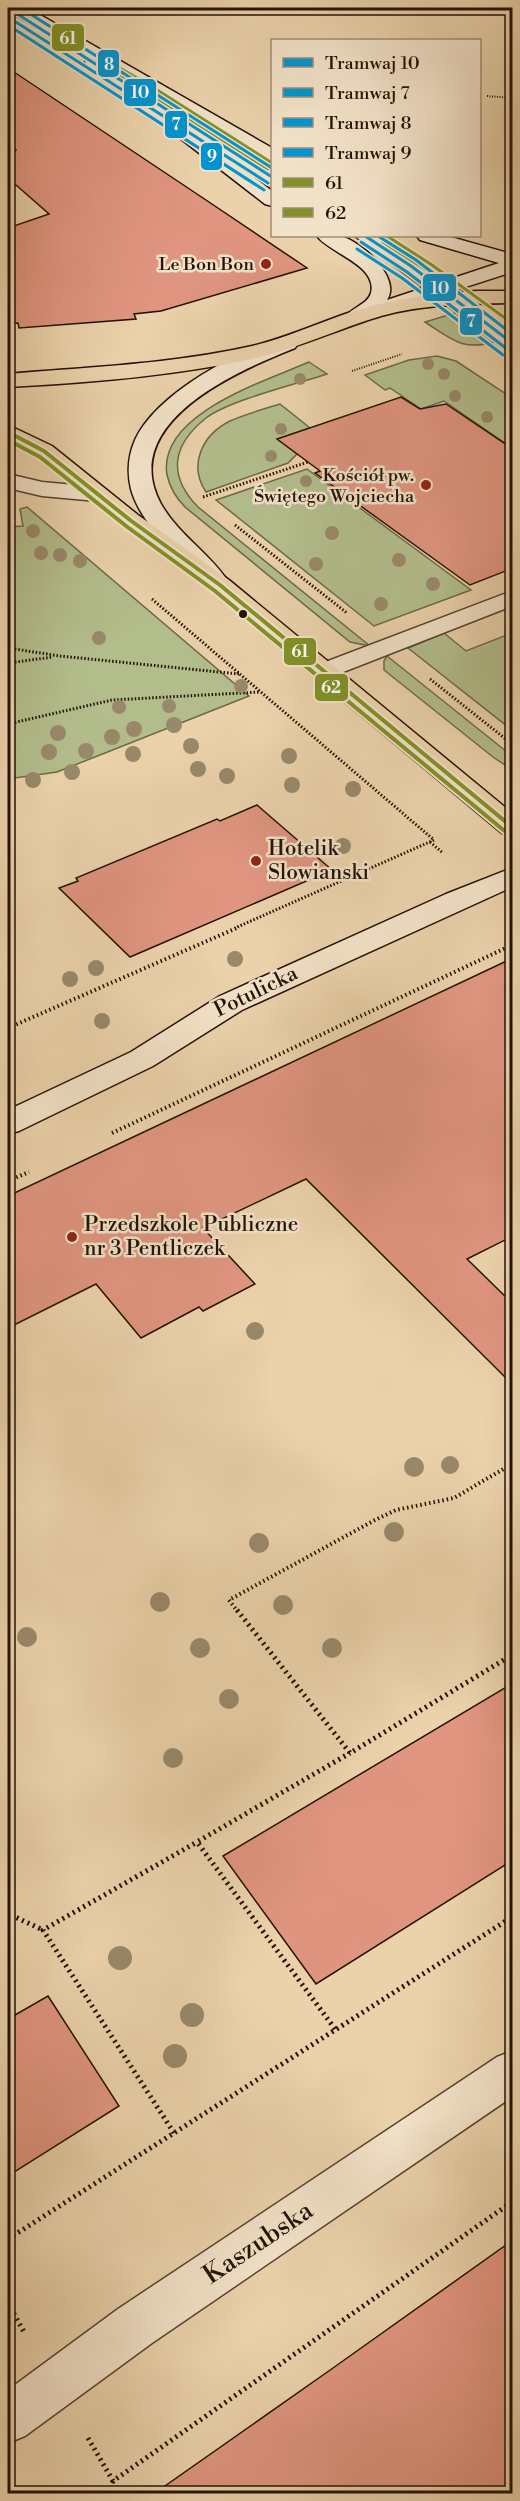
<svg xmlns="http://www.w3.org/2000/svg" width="520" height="2501" font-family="'Libre Bodoni',serif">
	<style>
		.green { fill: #b3bd8c; stroke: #6b6849; stroke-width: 1.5 }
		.building { fill: #e09580; stroke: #231206; stroke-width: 1.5 }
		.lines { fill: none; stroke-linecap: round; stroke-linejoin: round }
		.lane-casing { stroke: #55422f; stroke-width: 3 }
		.street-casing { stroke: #55422f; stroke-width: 3 }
		.secondary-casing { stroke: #231206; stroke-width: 3 }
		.primary-casing { stroke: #231206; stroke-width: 3 }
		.path-far3 { stroke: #231206; stroke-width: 2; stroke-dasharray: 1 1.5; stroke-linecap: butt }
		.path-far2 { stroke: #231206; stroke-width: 3; stroke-dasharray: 1.5 2; stroke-linecap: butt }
		.path-far1 { stroke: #231206; stroke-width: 4; stroke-dasharray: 1.5 3; stroke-linecap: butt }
		.path { stroke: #231206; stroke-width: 5; stroke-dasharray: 2 4; stroke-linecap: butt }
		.lane { fill: #f2e2c8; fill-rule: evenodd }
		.street { fill: #f2e2c8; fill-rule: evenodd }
		.secondary { fill: #f2e2c8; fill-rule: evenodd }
		.primary { fill: #ebd2ab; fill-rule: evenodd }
		.bus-1-far1-casing { stroke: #f2e2c8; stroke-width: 6 }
		.bus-1-casing { stroke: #f2e2c8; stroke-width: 8 }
		.bus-2-far1-casing { stroke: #f2e2c8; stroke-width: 6 }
		.bus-2-casing { stroke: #f2e2c8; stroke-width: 8 }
		.bus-1-far1 { stroke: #829226; stroke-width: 3 }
		.bus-1 { stroke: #829226; stroke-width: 4 }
		.bus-2-far1 { stroke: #829226; stroke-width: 3 }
		.bus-2 { stroke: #829226; stroke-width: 4 }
		.tram-1-casing { stroke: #f2e2c8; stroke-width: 6 }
		.tram-2-casing { stroke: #f2e2c8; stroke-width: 6 }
		.tram-3-casing { stroke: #f2e2c8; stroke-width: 6 }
		.tram-4-casing { stroke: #f2e2c8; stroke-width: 6 }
		.tram-1 { stroke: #0295d2; stroke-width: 3 }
		.tram-2 { stroke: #0295d2; stroke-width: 3 }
		.tram-3 { stroke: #0295d2; stroke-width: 3 }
		.tram-4 { stroke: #0295d2; stroke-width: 3 }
		.tree { fill: #98896a }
		.poi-dot { fill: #8f2418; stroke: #f2e2c8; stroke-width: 2 }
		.bus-dot { fill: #231206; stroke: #f2e2c8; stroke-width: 2 }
		.labels { text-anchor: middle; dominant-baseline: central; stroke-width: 5; stroke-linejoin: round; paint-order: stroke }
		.far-poi-label { font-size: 18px; fill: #231206; stroke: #f2e2c8; text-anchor: end }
		.poi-label { font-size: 21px; fill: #231206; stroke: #f2e2c8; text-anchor: start }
		.street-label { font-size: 21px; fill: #231206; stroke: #f2e2c8 }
		.near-street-label { font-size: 26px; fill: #231206; stroke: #f2e2c8 }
		.line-badge { stroke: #f2e2c8; stroke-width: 2 }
		.badge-label { font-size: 16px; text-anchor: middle; font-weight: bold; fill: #fff }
	</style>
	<rect width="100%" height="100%" fill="#ebd2ab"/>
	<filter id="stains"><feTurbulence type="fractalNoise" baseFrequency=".00333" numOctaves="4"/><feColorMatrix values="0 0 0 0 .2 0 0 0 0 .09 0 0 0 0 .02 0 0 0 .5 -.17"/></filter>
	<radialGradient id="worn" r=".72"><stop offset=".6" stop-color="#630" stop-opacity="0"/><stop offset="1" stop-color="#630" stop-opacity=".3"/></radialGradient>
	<g class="green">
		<path d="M 458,312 L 498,341 C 463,352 453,340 425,322 Z"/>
		<path d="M 437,356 L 456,361 L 512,398 L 512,448 L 444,401 L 421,409 L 390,388 L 385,390 L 365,375 L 409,360 Z"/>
		<path d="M 309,362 L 327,374 C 297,384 230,400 206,418 C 171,446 168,476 198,507 L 370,646 L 350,642 L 185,507 C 176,498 170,488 167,475 C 157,414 266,381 309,362 Z"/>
		<path d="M 280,404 L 310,428 L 278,439 L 297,454 L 288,463 L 206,492 C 188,465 202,435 230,421 C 246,414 263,409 280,404 Z"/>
		<path d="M 307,469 L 471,590 L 374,626 L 216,500 Z"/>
		<path d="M 27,507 L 249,696 L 57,772 L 8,779 L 8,527 L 23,526 L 20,509 Z"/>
		<path d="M 444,633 L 466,651 L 512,633 L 512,730 L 408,648 Z"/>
		<path d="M 387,656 L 512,756 L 512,763 L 505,765 L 493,757 L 384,670 L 384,661 Z"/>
	</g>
	<g class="building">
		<path d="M 8,68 L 203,198 L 307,268 L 161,311 L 134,314 L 136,319 L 19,328 L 18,323 L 8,324 L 8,228 L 49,214 L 8,178 L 8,155 L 16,150 L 8,145 Z"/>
		<path d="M 401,397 L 420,409 L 446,404 L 513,449 L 513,568 L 470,585 L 315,473 L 320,471 L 277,439 Z"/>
		<path d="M 257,805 L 332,870 L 130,957 L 59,888 L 78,881 L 76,878 L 217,819 L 220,821 Z"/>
		<path d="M 513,958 L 513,1236 L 467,1259 L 513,1304 L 513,1385 L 306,1179 L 203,1228 L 255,1284 L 203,1311 L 199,1307 L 141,1338 L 96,1284 L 8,1328 L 8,1196 Z"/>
		<path d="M 513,1683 L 513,1860 L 316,1984 L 223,1856 Z"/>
		<path d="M 48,1996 L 119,2106 L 8,2176 L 8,2019 Z"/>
		<path d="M 513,2240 L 513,2493 L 155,2493 L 333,2368 Z"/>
	</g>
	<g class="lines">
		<defs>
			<g id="lane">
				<path d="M 494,8 L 512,8 L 512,14 L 496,12 Z"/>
				<path d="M 94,57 L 100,58 L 272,169 L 272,183 L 265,181 L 88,66 L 85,62 L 88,58 Z"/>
				<path d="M 355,236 L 378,236 L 418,262 L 512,333 L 512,349 L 504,348 Z"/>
				<path d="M 8,474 L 42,482 L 97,487 L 105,489 L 109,494 L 105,499 L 97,501 L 42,496 L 8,488 Z"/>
				<path d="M 512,591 L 512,606 L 333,676 L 324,679 L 315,676 L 311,671 L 315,666 Z"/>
			</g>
			<path id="street" d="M 512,2051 L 512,2097 L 152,2343 L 25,2436 L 8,2443 L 8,2390 L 118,2309 L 497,2057 Z"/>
			<g id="secondary">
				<path d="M 9,8 L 28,8 L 272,148 L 272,162 L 265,160 L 11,12 Z"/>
				<path d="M 142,95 L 148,96 L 272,191 L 272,206 L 265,204 L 136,104 L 133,100 L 136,96 Z"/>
				<path d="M 317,236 C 323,235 334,234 340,236 C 361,241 402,278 387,300 L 499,263 L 420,240 L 417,236 L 447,236 L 512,254 L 512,272 L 357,322 L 350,320 L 346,316 C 353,307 368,304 371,293 C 378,265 329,253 317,236 Z"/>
				<path d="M 287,337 L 295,338 L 298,343 L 295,348 C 237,371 117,423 161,504 C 178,534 208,552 227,580 L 224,585 L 215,587 L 206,585 C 181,560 140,524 131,489 C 127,472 128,456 135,440 C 157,393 239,349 287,337 Z"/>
				<path d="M 512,868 L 512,887 L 242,1010 L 153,1066 L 19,1131 L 8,1134 L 8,1110 L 131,1052 L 220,996 L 446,894 Z"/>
			</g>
			<g id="primary">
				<path d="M 477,291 L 512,291 L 512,303 C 468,304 424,304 381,316 C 338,329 296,349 252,359 C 172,376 88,383 8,387 L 8,374 C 89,367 172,364 252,346 C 286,338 318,323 351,312 C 392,299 434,293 477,291 Z"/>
				<path d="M 8,425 L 52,446 L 138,515 L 229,580 L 512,813 L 512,835 L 502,833 L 211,590 L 122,525 L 36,456 L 8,441 Z"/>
			</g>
		</defs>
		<use href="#lane" class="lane-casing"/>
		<use href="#street" class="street-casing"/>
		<use href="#secondary" class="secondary-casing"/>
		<use href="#primary" class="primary-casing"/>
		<g class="path-far3">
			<path d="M 487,96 L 512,98"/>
			<path d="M 352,371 L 402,354"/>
		</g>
		<g class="path-far2">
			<path d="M 203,497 L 308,462"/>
			<path d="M 235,525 L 347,613"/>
			<path d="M 152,599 L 434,840 L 235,928"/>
			<path d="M 8,648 L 60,656 L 239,674"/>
			<path d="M 8,663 L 53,657"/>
			<path d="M 430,679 L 512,744"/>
			<path d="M 8,724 L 112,700 L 260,692"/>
			<path d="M 430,842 L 443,853"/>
		</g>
		<g class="path-far1">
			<path d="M 8,1028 L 239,927"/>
			<path d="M 112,1133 L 512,945"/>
			<path d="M 8,1181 L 29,1172"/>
			<path d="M 238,1612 L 229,1600 L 375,1520 L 396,1510 L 454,1498 L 512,1464"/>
		</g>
		<g class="path">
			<path d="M 237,1610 L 350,1753 L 512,1655"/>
			<path d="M 8,1910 L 11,1915 L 43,1930"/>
			<path d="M 335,2029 L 197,1842 L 350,1753"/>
			<path d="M 174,2133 L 43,1930 L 197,1842"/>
			<path d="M 8,2239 L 512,1917"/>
			<path d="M 8,2303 L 24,2332"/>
			<path d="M 88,2438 L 113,2481 L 512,2202"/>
			<path d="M 108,2494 L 113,2481"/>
		</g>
		<use href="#lane" class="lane"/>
		<use href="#street" class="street"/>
		<use href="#secondary" class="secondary"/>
		<use href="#primary" class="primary"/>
		<defs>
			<g id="bus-1-far1">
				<path d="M 17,8 L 154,88 L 272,163"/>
				<path d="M 387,236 L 432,265 L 512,323"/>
			</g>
			<path id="bus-1" d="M 8,432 L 44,451 L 130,520 L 220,585 L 512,827"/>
			<g id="bus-2-far1">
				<path d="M 13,14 L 150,94 L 268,169"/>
				<path d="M 383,242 L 428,271 L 508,329"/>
			</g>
			<path id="bus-2" d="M 8,440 L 40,457 L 126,526 L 215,591 L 507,833"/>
		</defs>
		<use href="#bus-1-far1" class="bus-1-far1-casing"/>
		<use href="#bus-1" class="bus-1-casing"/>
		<use href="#bus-2-far1" class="bus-2-far1-casing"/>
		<use href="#bus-2" class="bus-2-casing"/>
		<use href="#bus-1-far1" class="bus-1-far1"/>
		<use href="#bus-1" class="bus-1"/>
		<use href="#bus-2-far1" class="bus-2-far1"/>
		<use href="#bus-2" class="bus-2"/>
		<defs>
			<g id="tram-1">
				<path d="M 8,8 L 272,177"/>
				<path d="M 365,236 L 411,266 L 512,343"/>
			</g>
			<g id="tram-2">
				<path d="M 8,17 L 268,183"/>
				<path d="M 361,242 L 407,272 L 507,349"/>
			</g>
			<g id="tram-3">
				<path d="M 21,8 L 272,168"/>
				<path d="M 378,236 L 416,260 L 512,334"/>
			</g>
			<g id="tram-4">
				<path d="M 8,25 L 264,190"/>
				<path d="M 357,249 L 402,278 L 503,355"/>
			</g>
		</defs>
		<use href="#tram-1" class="tram-1-casing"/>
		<use href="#tram-2" class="tram-2-casing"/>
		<use href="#tram-3" class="tram-3-casing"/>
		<use href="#tram-4" class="tram-4-casing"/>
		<use href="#tram-1" class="tram-1"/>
		<use href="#tram-2" class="tram-2"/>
		<use href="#tram-3" class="tram-3"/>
		<use href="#tram-4" class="tram-4"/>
	</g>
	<g class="tree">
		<circle cx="428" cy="364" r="6"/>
		<circle cx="444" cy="374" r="6"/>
		<circle cx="300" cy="379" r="6"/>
		<circle cx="455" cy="396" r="6"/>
		<circle cx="487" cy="417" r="6"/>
		<circle cx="281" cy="429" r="6"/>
		<circle cx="271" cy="456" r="6"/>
		<circle cx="306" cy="481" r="6"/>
		<circle cx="33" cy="531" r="7"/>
		<circle cx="332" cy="533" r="7"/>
		<circle cx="41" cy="553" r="7"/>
		<circle cx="60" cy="555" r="7"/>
		<circle cx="399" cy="560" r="7"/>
		<circle cx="80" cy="561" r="7"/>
		<circle cx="316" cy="564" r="7"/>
		<circle cx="433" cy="584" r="7"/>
		<circle cx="381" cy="604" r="7"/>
		<circle cx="99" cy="638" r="7"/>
		<circle cx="241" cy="686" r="7"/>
		<circle cx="169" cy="706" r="7"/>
		<circle cx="119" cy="707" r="7"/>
		<circle cx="174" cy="725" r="8"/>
		<circle cx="134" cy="729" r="8"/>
		<circle cx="58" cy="733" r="8"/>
		<circle cx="112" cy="737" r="8"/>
		<circle cx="191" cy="746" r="8"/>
		<circle cx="86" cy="751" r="8"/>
		<circle cx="49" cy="752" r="8"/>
		<circle cx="133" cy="754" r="8"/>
		<circle cx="289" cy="756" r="8"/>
		<circle cx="198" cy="769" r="8"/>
		<circle cx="72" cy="772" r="8"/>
		<circle cx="227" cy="776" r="8"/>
		<circle cx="33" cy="780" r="8"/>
		<circle cx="292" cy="785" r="8"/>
		<circle cx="353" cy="789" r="8"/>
		<circle cx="343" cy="846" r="8"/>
		<circle cx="235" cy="959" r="8"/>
		<circle cx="96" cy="968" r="8"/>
		<circle cx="70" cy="979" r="8"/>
		<circle cx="102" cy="1021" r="8"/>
		<circle cx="255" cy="1331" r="9"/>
		<circle cx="450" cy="1465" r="9"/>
		<circle cx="414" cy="1467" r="10"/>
		<circle cx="394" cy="1532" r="10"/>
		<circle cx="259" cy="1543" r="10"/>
		<circle cx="160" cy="1602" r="10"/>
		<circle cx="283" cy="1605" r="10"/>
		<circle cx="27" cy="1637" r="10"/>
		<circle cx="200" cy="1648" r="10"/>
		<circle cx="332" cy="1648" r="10"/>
		<circle cx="229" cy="1699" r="10"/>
		<circle cx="173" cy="1758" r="10"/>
		<circle cx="120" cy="1958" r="12"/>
		<circle cx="192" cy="2015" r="12"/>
		<circle cx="175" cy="2056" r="12"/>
	</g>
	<g class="poi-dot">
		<circle cx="266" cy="264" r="6"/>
		<circle cx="426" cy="485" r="6"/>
		<circle cx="256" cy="861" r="6"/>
		<circle cx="72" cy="1237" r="6"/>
	</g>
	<circle class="bus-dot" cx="243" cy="614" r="5"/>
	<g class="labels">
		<g class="far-poi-label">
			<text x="254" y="264">Le Bon Bon</text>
			<text x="414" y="475">Kościół pw.<tspan x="414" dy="21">Świętego Wojciecha</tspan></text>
		</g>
		<g class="poi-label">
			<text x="268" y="849">Hotelik<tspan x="268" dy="24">Slowianski</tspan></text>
			<text x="84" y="1225">Przedszkole Publiczne<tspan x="84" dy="24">nr 3 Pentliczek</tspan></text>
		</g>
		<g class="street-label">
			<text transform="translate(256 992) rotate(-26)">Potulicka</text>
		</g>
		<g class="near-street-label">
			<text transform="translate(258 2243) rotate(-34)">Kaszubska</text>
		</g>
	</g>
	<g class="line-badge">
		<rect x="51" y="23" width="34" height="29" rx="6" fill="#829226"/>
		<rect x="97" y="49" width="23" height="29" rx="6" fill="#0295d2"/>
		<rect x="123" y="78" width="34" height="29" rx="6" fill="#0295d2"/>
		<rect x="164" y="110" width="24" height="29" rx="6" fill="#0295d2"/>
		<rect x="200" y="142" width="23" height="29" rx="6" fill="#0295d2"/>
		<rect x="422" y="273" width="35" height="29" rx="6" fill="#0295d2"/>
		<rect x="459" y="307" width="24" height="29" rx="6" fill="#0295d2"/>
		<rect x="283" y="637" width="34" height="29" rx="6" fill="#829226"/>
		<rect x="314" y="673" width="35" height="29" rx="6" fill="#829226"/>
	</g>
	<g class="badge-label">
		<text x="68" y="44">61</text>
		<text x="109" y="70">8</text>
		<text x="140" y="98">10</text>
		<text x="176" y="130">7</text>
		<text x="212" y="162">9</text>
		<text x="440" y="294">10</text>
		<text x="471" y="327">7</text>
		<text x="300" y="657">61</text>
		<text x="331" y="693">62</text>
	</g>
	<rect width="520" height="2501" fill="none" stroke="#ebd2ab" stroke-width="30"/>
	<rect x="9" y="9" width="502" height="2483" fill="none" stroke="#231206" stroke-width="3"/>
	<rect x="15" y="15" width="490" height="2471" fill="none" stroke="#231206" stroke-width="1.5"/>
	<rect x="271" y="39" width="210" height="198" fill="#f2e2c8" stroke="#9f8f7a" stroke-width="1.5"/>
	<rect x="283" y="58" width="30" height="9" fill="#0295d2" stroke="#9f8f7a" stroke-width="1.5"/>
	<text x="325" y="69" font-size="18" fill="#231206">Tramwaj 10</text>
	<rect x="283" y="88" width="30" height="9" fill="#0295d2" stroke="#9f8f7a" stroke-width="1.5"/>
	<text x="325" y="99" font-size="18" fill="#231206">Tramwaj 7</text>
	<rect x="283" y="118" width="30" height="9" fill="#0295d2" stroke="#9f8f7a" stroke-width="1.5"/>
	<text x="325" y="129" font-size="18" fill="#231206">Tramwaj 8</text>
	<rect x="283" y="148" width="30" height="9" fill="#0295d2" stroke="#9f8f7a" stroke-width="1.5"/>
	<text x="325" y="159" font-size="18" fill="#231206">Tramwaj 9</text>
	<rect x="283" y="178" width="30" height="9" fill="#829226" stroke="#9f8f7a" stroke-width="1.5"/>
	<text x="325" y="189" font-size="18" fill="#231206">61</text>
	<rect x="283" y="208" width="30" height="9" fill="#829226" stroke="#9f8f7a" stroke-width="1.5"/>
	<text x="325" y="219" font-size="18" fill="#231206">62</text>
	<rect width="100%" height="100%" filter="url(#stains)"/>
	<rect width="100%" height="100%" fill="url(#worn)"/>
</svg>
